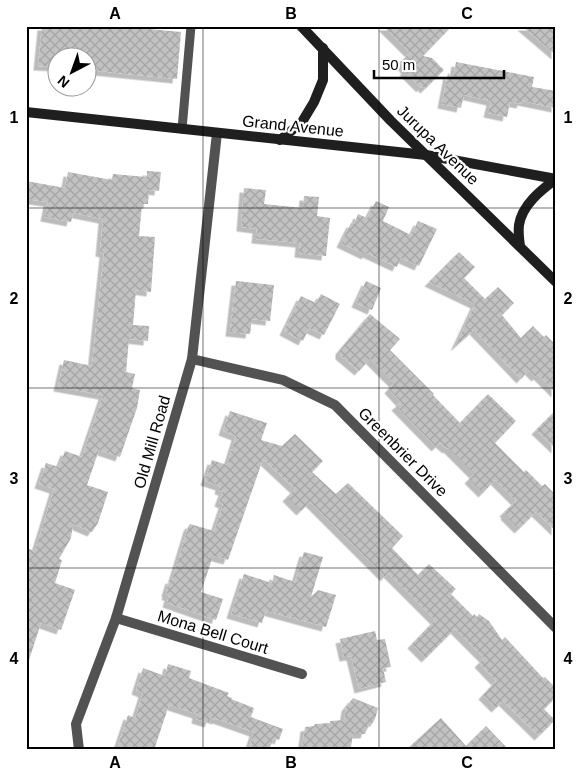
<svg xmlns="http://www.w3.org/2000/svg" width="582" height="776" font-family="Helvetica,sans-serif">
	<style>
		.building { fill: url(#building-cross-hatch); filter: url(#shadow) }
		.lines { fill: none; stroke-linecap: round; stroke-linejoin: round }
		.lane { stroke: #525252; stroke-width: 9 }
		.street { stroke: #525252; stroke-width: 10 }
		.secondary { stroke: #1f1f1f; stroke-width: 10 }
		.grid { fill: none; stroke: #000; stroke-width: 1; stroke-opacity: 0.55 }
		.labels { text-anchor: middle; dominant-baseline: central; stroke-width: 4.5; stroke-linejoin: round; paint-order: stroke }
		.street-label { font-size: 16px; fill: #000; stroke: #fff }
		.neatline { fill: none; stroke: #000; stroke-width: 2 }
		.grid-label { font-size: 16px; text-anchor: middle; font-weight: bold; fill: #000 }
	</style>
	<defs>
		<pattern id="building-cross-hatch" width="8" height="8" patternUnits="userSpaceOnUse" patternTransform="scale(1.25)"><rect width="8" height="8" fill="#c2c2c2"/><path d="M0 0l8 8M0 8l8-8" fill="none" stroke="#a5a5a5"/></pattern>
		<filter id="shadow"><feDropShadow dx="-4.5" dy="4.5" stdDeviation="0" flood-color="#0004"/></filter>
	</defs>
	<rect width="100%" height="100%" fill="#fff"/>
	<g class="building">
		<path d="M 42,26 L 118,26 L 181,32 L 177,79 L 88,70 L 88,58 L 58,58 L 58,67 L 38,66 Z"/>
		<path d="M 383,26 L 452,26 L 423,56 L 432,58 L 444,70 L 425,89 L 422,86 L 421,88 L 404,71 L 406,70 L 400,62 L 410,53 Z"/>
		<path d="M 522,26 L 556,26 L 556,55 Z"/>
		<path d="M 456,62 L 534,77 L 532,87 L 556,91 L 556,108 L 522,101 L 521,104 L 510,102 L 507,117 L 488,113 L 491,101 L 464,95 L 461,108 L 442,104 L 448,73 L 453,79 Z"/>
		<path d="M 147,171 L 161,172 L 159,191 L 149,190 L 148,204 L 142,204 L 139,236 L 155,237 L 151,292 L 136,290 L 133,325 L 149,326 L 148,341 L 129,339 L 126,372 L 135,374 L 132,388 L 140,390 L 137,408 L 120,457 L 99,450 L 87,485 L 108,492 L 98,523 L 92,532 L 73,524 L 71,538 L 59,559 L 62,560 L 55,583 L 75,590 L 61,630 L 41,623 L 29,660 L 26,660 L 26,557 L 29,549 L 35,551 L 54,489 L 39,484 L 46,463 L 59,467 L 65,451 L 82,457 L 103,395 L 58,387 L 64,360 L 92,366 L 104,253 L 100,252 L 103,219 L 73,213 L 71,222 L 45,217 L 48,202 L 26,199 L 26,181 L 65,188 L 68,172 L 112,180 L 113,174 L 147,177 Z"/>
		<path d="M 244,188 L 266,190 L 264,204 L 303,208 L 304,196 L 319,197 L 317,216 L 330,218 L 326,256 L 299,253 L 300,243 L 256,239 L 257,229 L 241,227 Z"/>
		<path d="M 376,201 L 389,207 L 383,221 L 411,235 L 418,221 L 437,229 L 419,266 L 401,258 L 397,267 L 367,253 L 366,255 L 341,243 L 351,223 L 354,224 L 358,214 L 367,218 Z"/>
		<path d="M 459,252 L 475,267 L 464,278 L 485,299 L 498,287 L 514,303 L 502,315 L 521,338 L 533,326 L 544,337 L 546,335 L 556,345 L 556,393 L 538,375 L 536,377 L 529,370 L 521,379 L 474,330 L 455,347 L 475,304 L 429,282 Z"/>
		<path d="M 236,281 L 274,285 L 270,321 L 252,319 L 250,334 L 230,332 Z"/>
		<path d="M 366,281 L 381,288 L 372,310 L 356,303 Z"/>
		<path d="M 321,294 L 340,304 L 324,335 L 309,328 L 303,341 L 284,331 L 301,296 L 316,303 Z"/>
		<path d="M 370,314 L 400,339 L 390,350 L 434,394 L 433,395 L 460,423 L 488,394 L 516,421 L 495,443 L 524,472 L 526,470 L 542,486 L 545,484 L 556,495 L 556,531 L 536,512 L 519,529 L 505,515 L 506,514 L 504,512 L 516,501 L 495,480 L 483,493 L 469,479 L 474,474 L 448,448 L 447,449 L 440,443 L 436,447 L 396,406 L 401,402 L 389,389 L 394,383 L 370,359 L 359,371 L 340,355 L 340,350 Z"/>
		<path d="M 556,410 L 556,449 L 536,430 Z"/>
		<path d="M 230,411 L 267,423 L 261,440 L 282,446 L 295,434 L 323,461 L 312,472 L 336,494 L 348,483 L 403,536 L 392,548 L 418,575 L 429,564 L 456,589 L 451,594 L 473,616 L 474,614 L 477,617 L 479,614 L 489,621 L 502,640 L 505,637 L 543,678 L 545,677 L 556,688 L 556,697 L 544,709 L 555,720 L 539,736 L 503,701 L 496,708 L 483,695 L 496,681 L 479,663 L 484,658 L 455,629 L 426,658 L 412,644 L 435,620 L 388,573 L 385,577 L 310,502 L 301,511 L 287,497 L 295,489 L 263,459 L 228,560 L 213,556 L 201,592 L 223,599 L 216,620 L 167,603 L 169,596 L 166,596 L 167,593 L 166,592 L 170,579 L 172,580 L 188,527 L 190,524 L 214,531 L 223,504 L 219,502 L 223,491 L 219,490 L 220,486 L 205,481 L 212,460 L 227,465 L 236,436 L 223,431 Z"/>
		<path d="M 304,552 L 323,557 L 311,597 L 318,590 L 336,595 L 326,627 L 267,611 L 266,614 L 265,613 L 262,623 L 231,614 L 244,574 L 272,583 L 274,575 L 295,582 Z"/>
		<path d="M 375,631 L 377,640 L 385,639 L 391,667 L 383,668 L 386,682 L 359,689 L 351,656 L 344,657 L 340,639 Z"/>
		<path d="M 168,664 L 191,671 L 189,678 L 229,693 L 227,696 L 232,698 L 231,699 L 254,708 L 251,717 L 283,729 L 279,740 L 274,738 L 269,750 L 248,750 L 254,732 L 217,719 L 216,720 L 211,718 L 209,723 L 196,719 L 197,714 L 169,705 L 154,750 L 133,750 L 118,745 L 128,715 L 135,718 L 143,693 L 136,690 L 143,668 L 165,676 Z"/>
		<path d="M 353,698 L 378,708 L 375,719 L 370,727 L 368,726 L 365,734 L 353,734 L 351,747 L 302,749 L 305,727 L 314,726 L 315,724 L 330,723 L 330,721 L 344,720 L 346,707 Z"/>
		<path d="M 441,718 L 466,746 L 486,726 L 509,750 L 406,750 Z"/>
	</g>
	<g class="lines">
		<path class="lane" d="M 182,129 L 191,26"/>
		<g class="street">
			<path d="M 192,359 L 283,380 L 335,405 L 556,628"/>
			<path d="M 116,618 L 302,674"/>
			<path d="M 79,750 L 76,724 L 116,618 L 192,359 L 217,133"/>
		</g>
		<g class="secondary">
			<path d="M 301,26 L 391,121 L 556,282"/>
			<path d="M 26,112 L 426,155 L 556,179"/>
			<path d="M 280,140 L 302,122 L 314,102 L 323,80 L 323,48"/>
			<path d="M 520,246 C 519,239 518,232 519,225 C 522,205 541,190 556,179"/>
		</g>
	</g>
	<path class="grid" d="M 203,26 L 203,750M 379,26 L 379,750M 26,208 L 556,208M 26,388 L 556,388M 26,568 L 556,568"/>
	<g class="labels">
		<g class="street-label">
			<text transform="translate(293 126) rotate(6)">Grand Avenue</text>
			<text transform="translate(438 145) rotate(44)">Jurupa Avenue</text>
			<text transform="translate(152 442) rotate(-74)">Old Mill Road</text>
			<text transform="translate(403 452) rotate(45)">Greenbrier Drive</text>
			<text transform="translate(213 632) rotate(17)">Mona Bell Court</text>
		</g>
	</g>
	<rect width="582" height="776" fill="none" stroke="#ffffff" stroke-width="55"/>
	<g transform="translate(72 72) rotate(221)"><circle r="24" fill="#ffffff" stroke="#999999"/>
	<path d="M0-4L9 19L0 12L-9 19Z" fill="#000000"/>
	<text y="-8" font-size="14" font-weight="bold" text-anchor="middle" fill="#000000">N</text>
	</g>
	<path d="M374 70v8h130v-8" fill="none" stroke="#000000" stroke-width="2.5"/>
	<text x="382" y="70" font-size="15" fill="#000000" stroke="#ffffff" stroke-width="4" paint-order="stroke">50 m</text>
	<rect x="28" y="28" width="526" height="720" class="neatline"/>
	<g class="grid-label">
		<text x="115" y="19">A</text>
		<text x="291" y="19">B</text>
		<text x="467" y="19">C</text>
		<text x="14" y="123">1</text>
		<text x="568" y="123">1</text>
		<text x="14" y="304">2</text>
		<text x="568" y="304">2</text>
		<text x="14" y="484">3</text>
		<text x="568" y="484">3</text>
		<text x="14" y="664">4</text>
		<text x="568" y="664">4</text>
		<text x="115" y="768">A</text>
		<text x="291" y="768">B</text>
		<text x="467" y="768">C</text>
	</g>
</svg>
